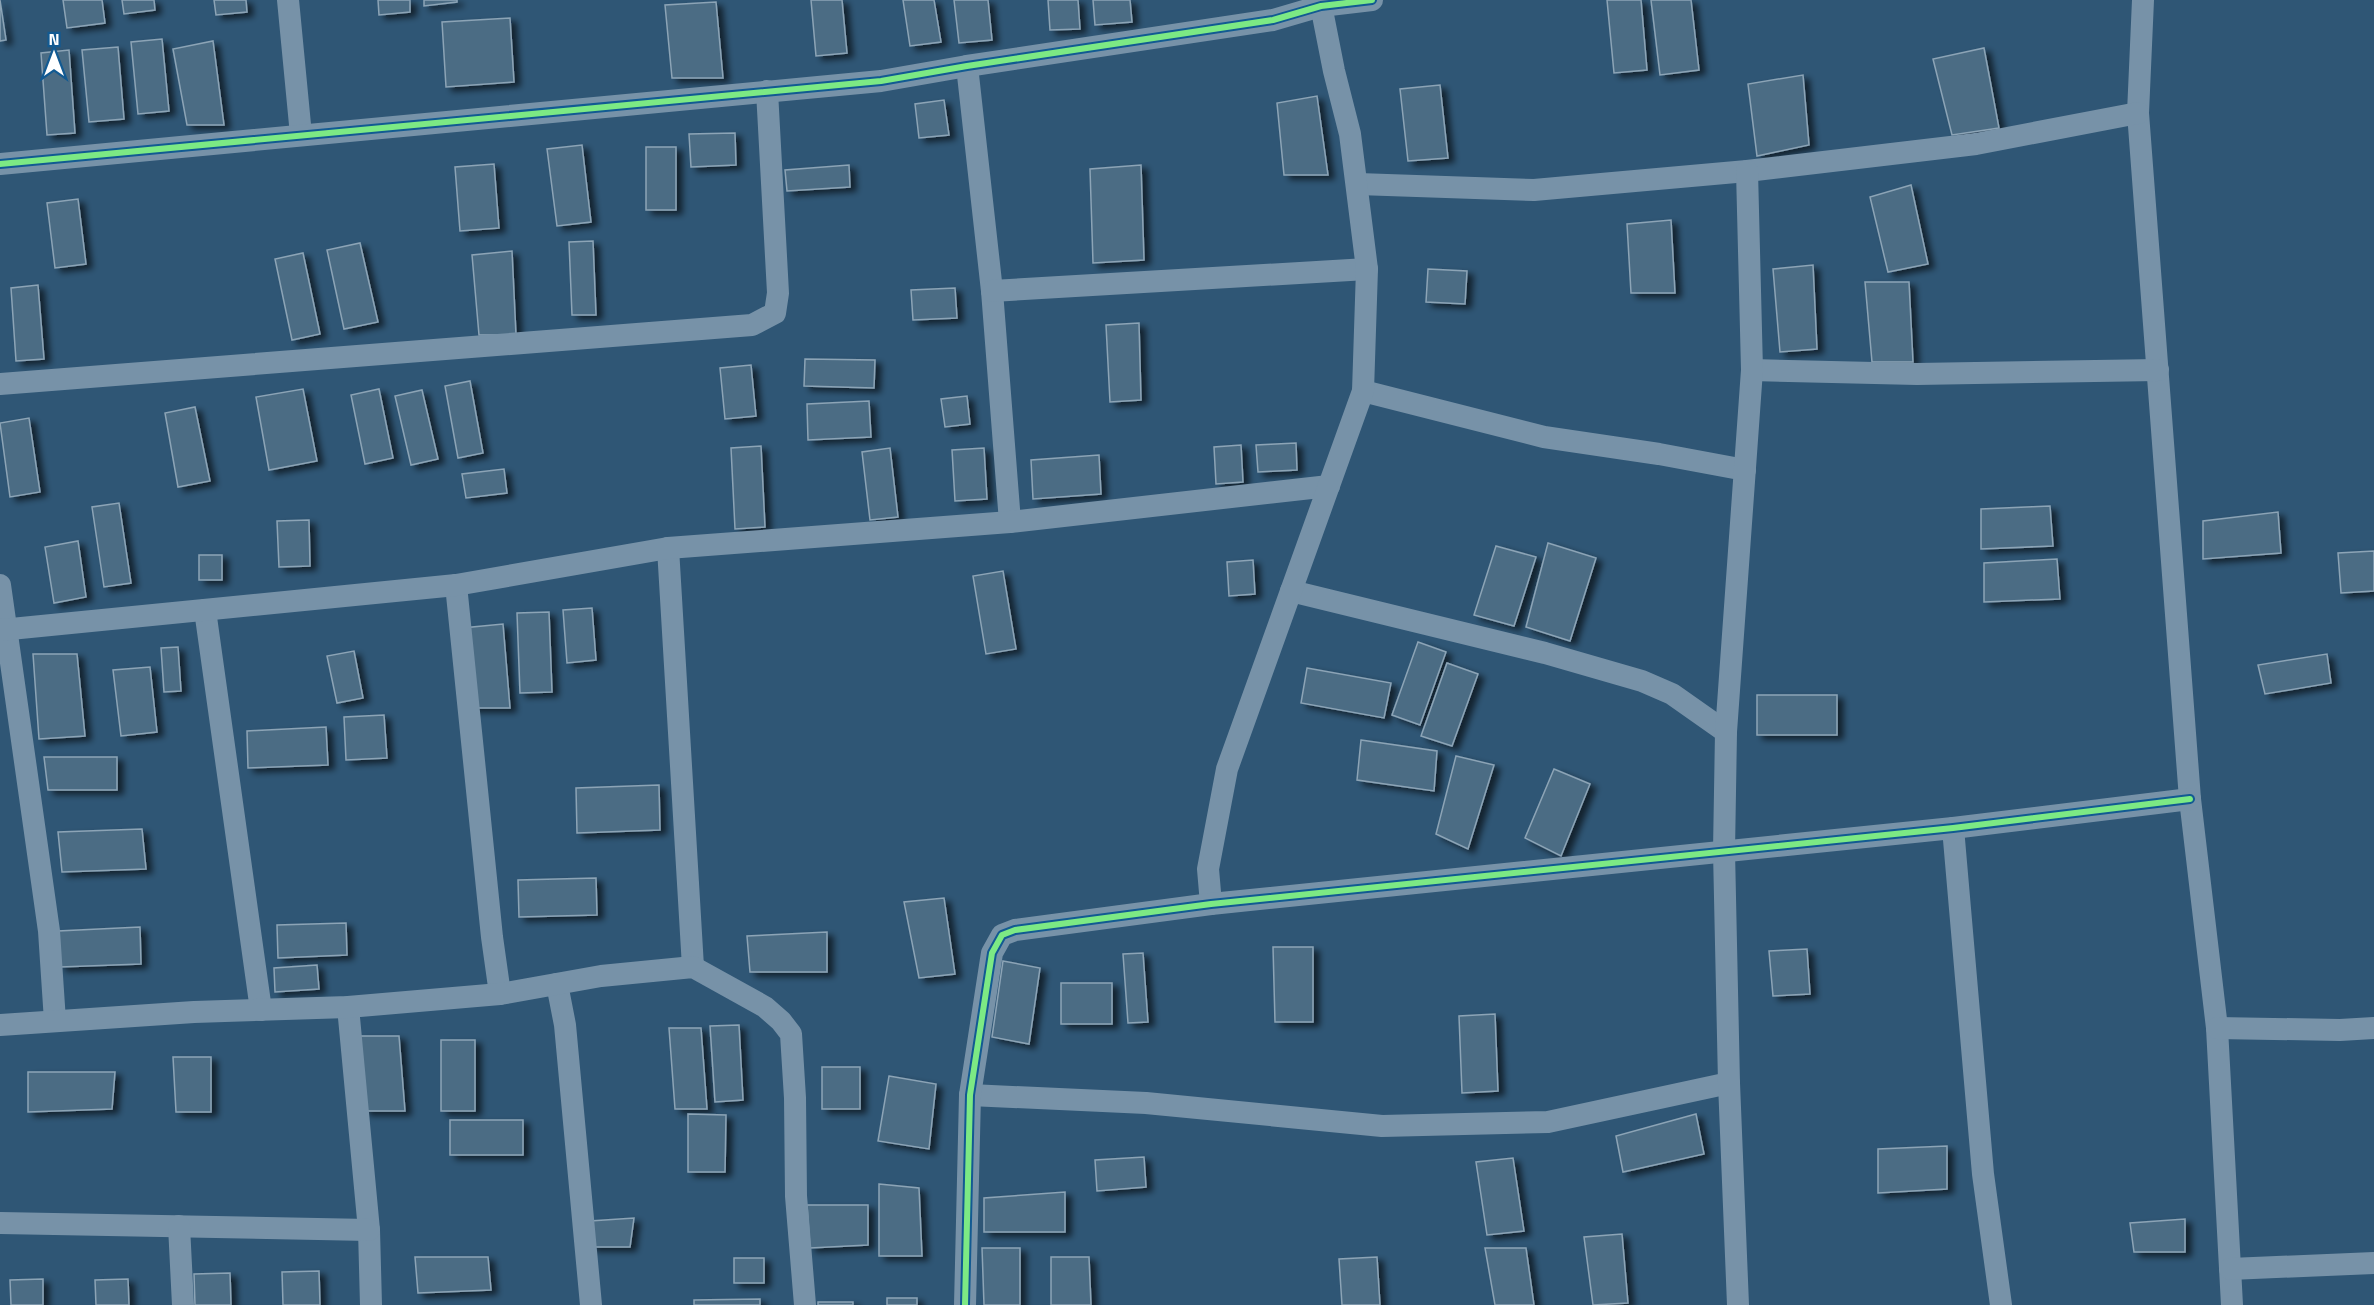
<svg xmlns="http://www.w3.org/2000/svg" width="2374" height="1305" font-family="'Titillium Web',sans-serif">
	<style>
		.building { fill: #4c6c84; stroke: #8ca4b6; stroke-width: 1.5; filter: url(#shadow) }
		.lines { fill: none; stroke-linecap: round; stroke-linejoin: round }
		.street { stroke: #7792a8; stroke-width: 22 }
		.cycleway-casing { stroke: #125a92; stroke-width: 10 }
		.cycleway { stroke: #7ce984; stroke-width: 6 }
	</style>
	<defs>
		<filter id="shadow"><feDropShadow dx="6" dy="4" stdDeviation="3" flood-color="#0009"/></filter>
	</defs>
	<rect width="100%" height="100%" fill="#2f5675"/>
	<g class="building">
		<path d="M 0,0 L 6,40 L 0,41 Z"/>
		<path d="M 63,0 L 102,0 L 105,23 L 67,28 Z"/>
		<path d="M 122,0 L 154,0 L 155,10 L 124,14 Z"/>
		<path d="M 214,0 L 246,0 L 247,12 L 216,15 Z"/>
		<path d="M 378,0 L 410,0 L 410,12 L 379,15 Z"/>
		<path d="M 424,0 L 457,0 L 457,2 L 424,6 Z"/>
		<path d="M 811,0 L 842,0 L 847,53 L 816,56 Z"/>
		<path d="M 903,0 L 934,0 L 941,42 L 910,46 Z"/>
		<path d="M 954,0 L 988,0 L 992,40 L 959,43 Z"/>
		<path d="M 1048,0 L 1078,0 L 1080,29 L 1050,30 Z"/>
		<path d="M 1093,0 L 1130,0 L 1132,22 L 1095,25 Z"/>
		<path d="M 1607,0 L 1641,0 L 1647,70 L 1614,73 Z"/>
		<path d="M 1651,0 L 1691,0 L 1699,70 L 1660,75 Z"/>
		<path d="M 716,2 L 723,78 L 672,78 L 665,5 Z"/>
		<path d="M 510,18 L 514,82 L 446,87 L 442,22 Z"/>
		<path d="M 162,39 L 169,111 L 138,114 L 131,42 Z"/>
		<path d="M 213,41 L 224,125 L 187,125 L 173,49 Z"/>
		<path d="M 118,47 L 124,119 L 89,122 L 82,50 Z"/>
		<path d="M 1984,48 L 1999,128 L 1952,135 L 1933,59 Z"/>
		<path d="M 69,50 L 75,133 L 47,135 L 41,53 Z"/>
		<path d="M 1803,75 L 1809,145 L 1757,156 L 1748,84 Z"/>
		<path d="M 1440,85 L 1448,158 L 1408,161 L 1400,89 Z"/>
		<path d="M 1317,96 L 1328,175 L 1284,175 L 1277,103 Z"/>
		<path d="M 944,100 L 949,135 L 919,138 L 915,104 Z"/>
		<path d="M 735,133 L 736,165 L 691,167 L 689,134 Z"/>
		<path d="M 582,145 L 591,222 L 557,226 L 547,149 Z"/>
		<rect x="646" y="147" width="30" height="63"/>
		<path d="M 494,164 L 499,228 L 460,231 L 455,167 Z"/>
		<path d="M 849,165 L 850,187 L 787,191 L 785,170 Z"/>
		<path d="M 1141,165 L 1144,260 L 1093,263 L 1090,169 Z"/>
		<path d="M 1911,185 L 1928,264 L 1888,272 L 1870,197 Z"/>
		<path d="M 78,199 L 86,264 L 55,268 L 47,203 Z"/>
		<path d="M 1671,220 L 1675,293 L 1631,293 L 1627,224 Z"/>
		<path d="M 593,241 L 596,315 L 572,315 L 569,242 Z"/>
		<path d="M 360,243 L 378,322 L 344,329 L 327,250 Z"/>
		<path d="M 512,251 L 516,335 L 479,335 L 472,255 Z"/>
		<path d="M 303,253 L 320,334 L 292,340 L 275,259 Z"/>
		<path d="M 1813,265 L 1817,349 L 1780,352 L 1773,269 Z"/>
		<path d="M 1428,269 L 1467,271 L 1465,304 L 1426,302 Z"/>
		<path d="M 1865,282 L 1909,282 L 1913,362 L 1872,362 Z"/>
		<path d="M 38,285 L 44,359 L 16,361 L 11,288 Z"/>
		<path d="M 955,288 L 957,318 L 913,320 L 911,290 Z"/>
		<path d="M 1139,323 L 1141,400 L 1110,402 L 1106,325 Z"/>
		<path d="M 805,359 L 875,360 L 874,388 L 804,386 Z"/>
		<path d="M 751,365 L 756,416 L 725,419 L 720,368 Z"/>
		<path d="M 470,381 L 483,453 L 458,458 L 445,386 Z"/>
		<path d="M 303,389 L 317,461 L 269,470 L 256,397 Z"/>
		<path d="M 379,389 L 393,458 L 365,464 L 351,395 Z"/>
		<path d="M 422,390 L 438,459 L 411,465 L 395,396 Z"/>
		<path d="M 967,396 L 970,424 L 945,427 L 941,399 Z"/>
		<path d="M 869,401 L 871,437 L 808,440 L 807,404 Z"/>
		<path d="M 195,407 L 210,481 L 178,487 L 165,413 Z"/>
		<path d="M 29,418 L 40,492 L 10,497 L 0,423 Z"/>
		<path d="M 1296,443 L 1297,470 L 1258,472 L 1256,445 Z"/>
		<path d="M 1241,445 L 1243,482 L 1216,484 L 1214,447 Z"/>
		<path d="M 761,446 L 765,527 L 735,529 L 731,448 Z"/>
		<path d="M 890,448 L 898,517 L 870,520 L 862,452 Z"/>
		<path d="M 984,448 L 987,499 L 955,501 L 952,450 Z"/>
		<path d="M 1099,455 L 1101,494 L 1033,499 L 1031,460 Z"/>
		<path d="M 504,469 L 507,493 L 466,498 L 462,474 Z"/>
		<path d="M 119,503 L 131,583 L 104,587 L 92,507 Z"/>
		<path d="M 2050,506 L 2053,546 L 1981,549 L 1981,509 Z"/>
		<path d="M 2278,512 L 2281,553 L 2203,559 L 2203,521 Z"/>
		<path d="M 309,520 L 310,566 L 279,567 L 277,521 Z"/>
		<path d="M 78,541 L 86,597 L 54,603 L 45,547 Z"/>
		<path d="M 1548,543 L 1596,558 L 1570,641 L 1526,627 Z"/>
		<path d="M 1496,546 L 1536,557 L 1514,626 L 1474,615 Z"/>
		<path d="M 2374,551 L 2374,591 L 2341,593 L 2338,553 Z"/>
		<rect x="199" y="555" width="23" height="25"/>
		<path d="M 2057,559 L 2060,599 L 1984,602 L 1984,563 Z"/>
		<path d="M 1253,560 L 1255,594 L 1229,596 L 1227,562 Z"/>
		<path d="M 1003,571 L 1016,649 L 986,654 L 973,576 Z"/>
		<path d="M 592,608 L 596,660 L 567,663 L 563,610 Z"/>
		<path d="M 549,612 L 552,692 L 520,693 L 517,613 Z"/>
		<path d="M 503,624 L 510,708 L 470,708 L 462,628 Z"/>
		<path d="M 1418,642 L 1446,652 L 1420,725 L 1392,715 Z"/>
		<path d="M 178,647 L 181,691 L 164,692 L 161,648 Z"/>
		<path d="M 354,651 L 363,698 L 337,703 L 327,656 Z"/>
		<path d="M 33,654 L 77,654 L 85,736 L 39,739 Z"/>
		<path d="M 2327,654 L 2331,683 L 2265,694 L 2258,665 Z"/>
		<path d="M 1447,663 L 1478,674 L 1452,746 L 1421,736 Z"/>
		<path d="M 150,667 L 157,732 L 121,736 L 113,670 Z"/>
		<path d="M 1307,668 L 1391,683 L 1384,718 L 1301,703 Z"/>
		<rect x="1757" y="695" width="80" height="40"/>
		<path d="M 384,715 L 387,758 L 346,760 L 344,717 Z"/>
		<path d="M 326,727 L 328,765 L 248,768 L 247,731 Z"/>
		<path d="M 1361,740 L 1437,751 L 1434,791 L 1357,780 Z"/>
		<path d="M 1456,756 L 1494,765 L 1468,849 L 1436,834 Z"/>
		<path d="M 44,757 L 117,757 L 117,790 L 48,790 Z"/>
		<path d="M 1554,769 L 1590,784 L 1561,856 L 1525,838 Z"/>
		<path d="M 659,785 L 660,830 L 577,833 L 576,788 Z"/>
		<path d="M 142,829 L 146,869 L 62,872 L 58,832 Z"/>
		<path d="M 596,878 L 597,915 L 519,917 L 518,880 Z"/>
		<path d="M 944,898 L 955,974 L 919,978 L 904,902 Z"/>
		<path d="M 346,923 L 347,955 L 278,958 L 277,925 Z"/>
		<path d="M 140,927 L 141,964 L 60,967 L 58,931 Z"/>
		<path d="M 827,932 L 827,972 L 750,972 L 747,936 Z"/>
		<path d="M 1273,947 L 1313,947 L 1313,1022 L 1275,1022 Z"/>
		<path d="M 1807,949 L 1810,994 L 1773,996 L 1769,951 Z"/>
		<path d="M 1143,953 L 1148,1022 L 1128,1023 L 1123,954 Z"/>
		<path d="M 1003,961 L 1040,968 L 1029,1044 L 992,1037 Z"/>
		<path d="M 317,965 L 319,989 L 275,992 L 274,968 Z"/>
		<rect x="1061" y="983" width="51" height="41"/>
		<path d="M 1495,1014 L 1498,1091 L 1462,1093 L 1459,1016 Z"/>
		<path d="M 739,1025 L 743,1100 L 715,1102 L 710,1026 Z"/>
		<path d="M 669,1028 L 701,1028 L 707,1109 L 675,1109 Z"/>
		<path d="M 358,1036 L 399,1036 L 405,1111 L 364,1111 Z"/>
		<rect x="441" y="1040" width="34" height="71"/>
		<path d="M 173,1057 L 211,1057 L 211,1112 L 176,1112 Z"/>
		<rect x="822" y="1067" width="38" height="42"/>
		<path d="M 28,1072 L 115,1072 L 112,1109 L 28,1112 Z"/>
		<path d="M 889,1076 L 936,1084 L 929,1149 L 878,1141 Z"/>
		<path d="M 688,1114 L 726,1115 L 725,1172 L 688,1172 Z"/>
		<path d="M 1696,1114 L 1704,1154 L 1623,1172 L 1616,1136 Z"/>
		<rect x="450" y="1120" width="73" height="35"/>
		<path d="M 1947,1146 L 1947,1189 L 1878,1193 L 1878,1149 Z"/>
		<path d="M 1144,1157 L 1146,1187 L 1097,1191 L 1095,1160 Z"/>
		<path d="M 1513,1158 L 1524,1231 L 1487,1235 L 1476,1162 Z"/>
		<path d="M 879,1184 L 919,1188 L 922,1256 L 879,1256 Z"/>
		<path d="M 1065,1192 L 1065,1232 L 984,1232 L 984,1198 Z"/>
		<path d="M 807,1205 L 868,1205 L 868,1245 L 810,1248 Z"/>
		<path d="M 634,1218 L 630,1247 L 590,1247 L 590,1221 Z"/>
		<path d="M 2185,1219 L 2185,1252 L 2134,1252 L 2130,1223 Z"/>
		<path d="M 1622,1234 L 1628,1303 L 1593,1305 L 1584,1237 Z"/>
		<path d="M 982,1248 L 1020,1248 L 1020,1305 L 984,1305 Z"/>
		<path d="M 1485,1248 L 1526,1248 L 1534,1305 L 1495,1305 Z"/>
		<path d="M 415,1257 L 488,1257 L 491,1290 L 418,1293 Z"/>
		<path d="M 1051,1257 L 1089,1257 L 1091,1305 L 1051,1305 Z"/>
		<path d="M 1377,1257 L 1380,1305 L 1342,1305 L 1339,1259 Z"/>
		<rect x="734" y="1258" width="30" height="25"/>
		<path d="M 319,1271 L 320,1305 L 283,1305 L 282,1272 Z"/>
		<path d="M 230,1273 L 231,1305 L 195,1305 L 194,1274 Z"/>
		<path d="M 43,1279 L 43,1305 L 11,1305 L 10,1280 Z"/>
		<path d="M 128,1279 L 129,1305 L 96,1305 L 95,1280 Z"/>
		<rect x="887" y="1298" width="30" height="7"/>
		<path d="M 760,1299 L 760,1305 L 694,1305 L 694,1300 Z"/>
		<rect x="818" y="1302" width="35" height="3"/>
	</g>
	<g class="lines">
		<g class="street">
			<path d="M 288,0 L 301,135"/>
			<path d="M 2143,0 L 2138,113 L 2190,799 L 2217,1028 L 2232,1305"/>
			<path d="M 967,66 L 992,291 L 1010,522"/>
			<path d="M 0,164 L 881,81 L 967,66 L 1273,20 L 1321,6 L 1372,0"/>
			<path d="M 1358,184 L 1534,190 L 1747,171 L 1976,144 L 2138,113"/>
			<path d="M 992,291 L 1367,269"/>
			<path d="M 1752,370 L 1917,374 L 2158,370"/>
			<path d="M 0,384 L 752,325 L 775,313 L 778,293 L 767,91"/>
			<path d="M 1363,391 L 1544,437 L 1659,454 L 1745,470"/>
			<path d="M 668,548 L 693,967"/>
			<path d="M 0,585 L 49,931 L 55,1021"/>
			<path d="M 456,585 L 492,937 L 500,994"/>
			<path d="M 1291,591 L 1545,653 L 1642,681 L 1672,694 L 1726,732"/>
			<path d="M 205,610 L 261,1010"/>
			<path d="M 0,630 L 456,585 L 668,548 L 1010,522 L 1329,486"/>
			<path d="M 1953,828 L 1983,1174 L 2001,1305"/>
			<path d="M 1211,904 L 1208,869 L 1227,769 L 1363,391 L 1367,269 L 1350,134 L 1334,71 L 1320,0"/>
			<path d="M 557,984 L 565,1025 L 591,1305"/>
			<path d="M 348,1007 L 369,1230 L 371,1305"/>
			<path d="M 0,1025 L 194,1012 L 348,1007 L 500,994 L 601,976 L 693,967 L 765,1007 L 781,1021 L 791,1034 L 795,1098 L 796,1196 L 805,1305"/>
			<path d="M 2217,1028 L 2340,1030 L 2374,1028"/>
			<path d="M 970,1095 L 1146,1103 L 1382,1126 L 1548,1122 L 1729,1083"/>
			<path d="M 0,1223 L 369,1230"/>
			<path d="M 179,1226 L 183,1305"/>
			<path d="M 2230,1269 L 2374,1263"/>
			<path d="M 965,1305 L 970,1095 L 992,953 L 1002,935 L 1015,930 L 1211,904 L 1953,828 L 2190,799"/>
			<path d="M 1738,1305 L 1729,1083 L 1724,851 L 1726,732 L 1752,370 L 1747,171"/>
		</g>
		<defs>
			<g id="cycleway">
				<path d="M 0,164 L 881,81 L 967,66 L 1273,20 L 1321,6 L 1372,0"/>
				<path d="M 965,1305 L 970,1095 L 992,953 L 1002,935 L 1015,930 L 1211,904 L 1953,828 L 2190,799"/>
			</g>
		</defs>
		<use href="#cycleway" class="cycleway-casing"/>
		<use href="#cycleway" class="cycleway"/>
	</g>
	<g transform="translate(54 54)" stroke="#125a92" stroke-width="4.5" paint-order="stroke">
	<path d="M0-4.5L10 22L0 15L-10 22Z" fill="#ffffff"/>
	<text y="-9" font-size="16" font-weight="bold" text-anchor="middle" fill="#ffffff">N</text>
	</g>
</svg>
